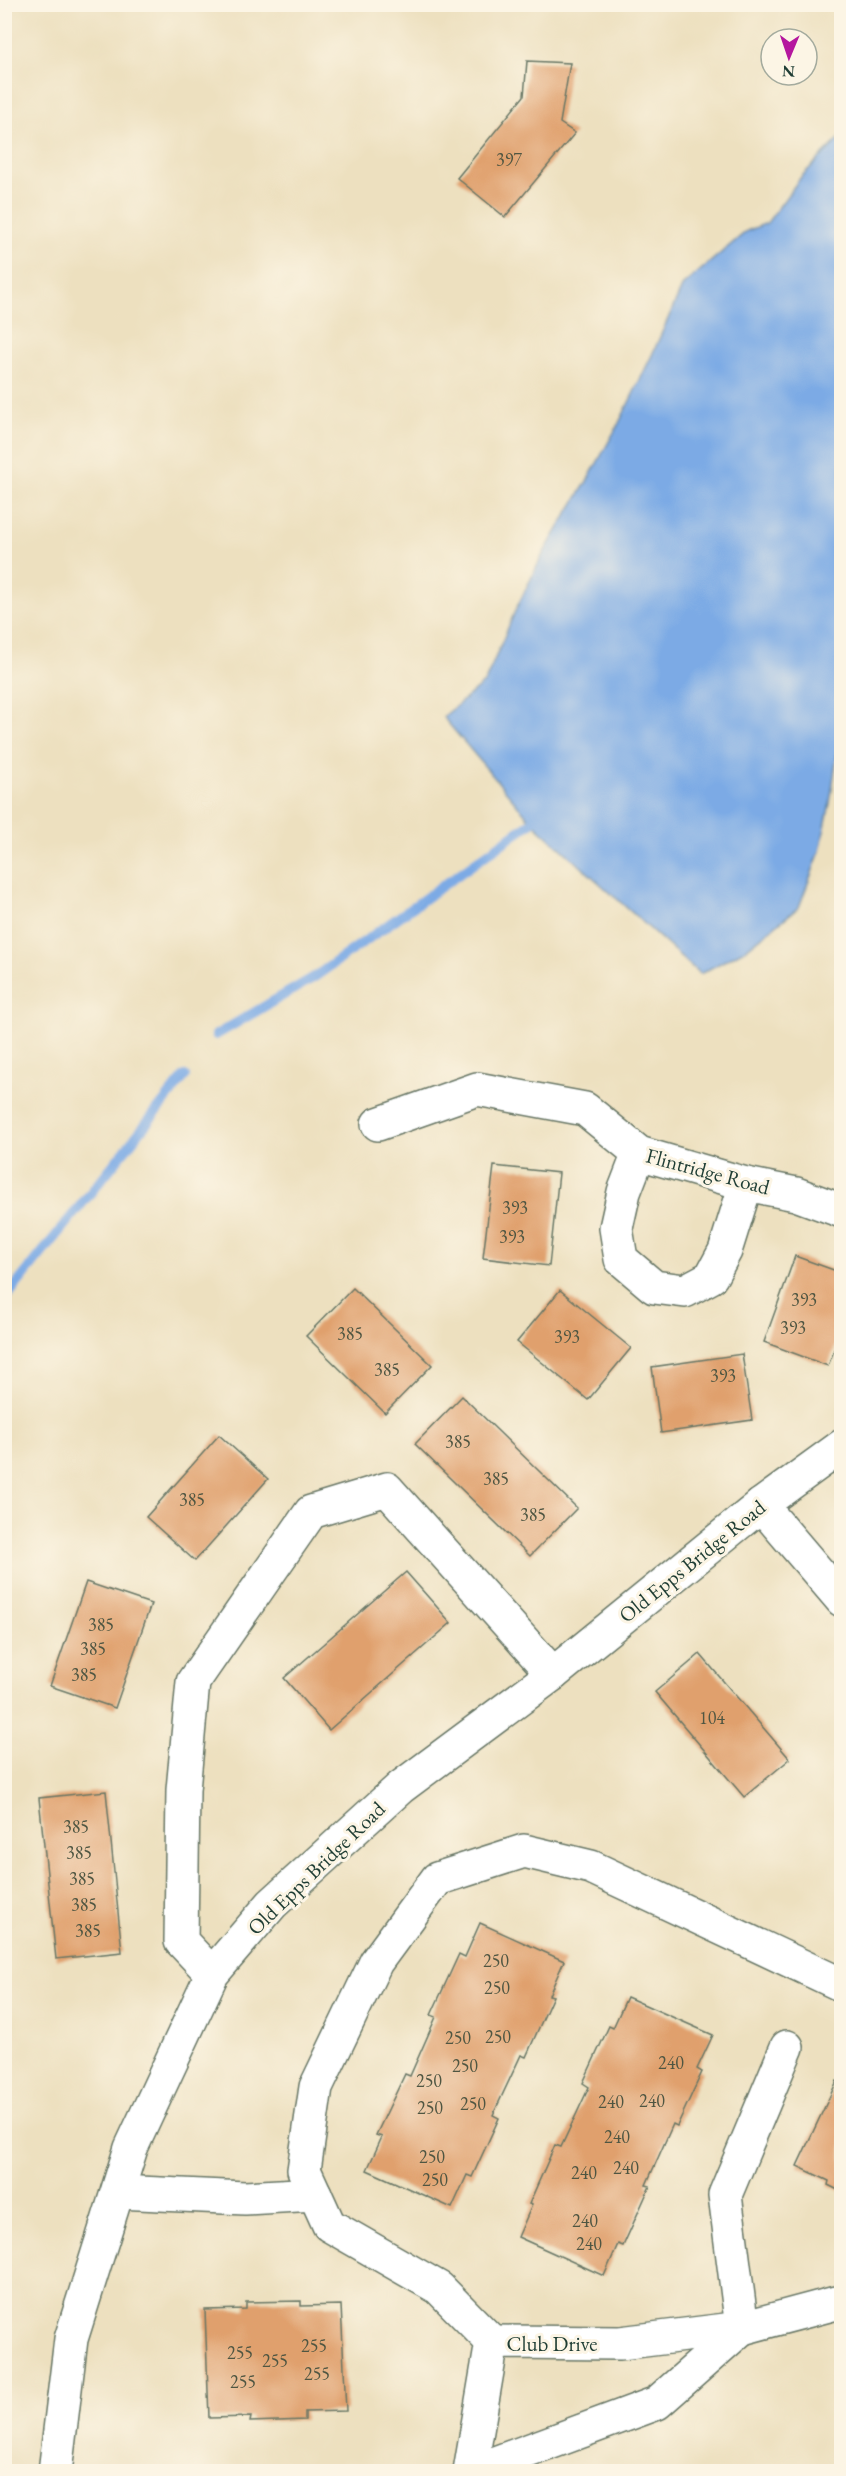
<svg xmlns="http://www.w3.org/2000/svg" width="846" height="2476" font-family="'EB Garamond',serif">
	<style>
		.water { fill: #7baae5; stroke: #4d748c; stroke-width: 1.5 }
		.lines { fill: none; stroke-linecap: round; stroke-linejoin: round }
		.stream { stroke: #7baae5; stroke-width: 10 }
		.building { fill: #e0a06d }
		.minor-casing { stroke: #677665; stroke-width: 36 }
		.minor { stroke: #fff; stroke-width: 33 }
		.labels { text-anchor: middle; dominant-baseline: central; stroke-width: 6; stroke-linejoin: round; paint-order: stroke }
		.number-label { font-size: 18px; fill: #4f5642 }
		.street-label { font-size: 21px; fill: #1f3d34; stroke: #fcf5e5 }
	</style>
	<rect width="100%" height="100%" fill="#fcf5e5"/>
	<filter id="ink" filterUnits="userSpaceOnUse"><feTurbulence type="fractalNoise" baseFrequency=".0167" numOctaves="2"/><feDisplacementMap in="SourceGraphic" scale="12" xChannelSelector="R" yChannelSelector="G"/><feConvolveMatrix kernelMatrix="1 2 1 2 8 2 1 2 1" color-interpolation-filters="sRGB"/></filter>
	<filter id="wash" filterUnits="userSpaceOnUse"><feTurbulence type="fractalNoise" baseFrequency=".008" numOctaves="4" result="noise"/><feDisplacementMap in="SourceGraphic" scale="24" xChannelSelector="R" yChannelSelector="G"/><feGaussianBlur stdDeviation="1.35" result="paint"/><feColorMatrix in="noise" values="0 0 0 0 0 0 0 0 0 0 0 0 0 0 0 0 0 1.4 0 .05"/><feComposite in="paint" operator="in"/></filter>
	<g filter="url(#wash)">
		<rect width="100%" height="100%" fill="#ede0bf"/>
		<path class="water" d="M 841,137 L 842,721 L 830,803 L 820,851 L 799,907 L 746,949 L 700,974 L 532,822 L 443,717 L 485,682 L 516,609 L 544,552 L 586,483 L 618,425 L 652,355 L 683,285 L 747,231 L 767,223 L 801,177 Z"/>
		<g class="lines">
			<g class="stream">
				<path d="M 216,1035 L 316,976 L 532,822"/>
				<path d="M 4,1300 L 185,1076"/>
			</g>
		</g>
		<g id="blocks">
			<g class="building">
				<path d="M 527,61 L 570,63 L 560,123 L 575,133 L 505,217 L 457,178 L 524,96 Z"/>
				<path d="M 494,1166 L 559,1173 L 549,1266 L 483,1258 Z"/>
				<path d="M 795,1256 L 842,1273 L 842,1330 L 828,1366 L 764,1342 Z"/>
				<path d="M 353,1288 L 432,1365 L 385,1413 L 306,1336 Z"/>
				<path d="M 560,1290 L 631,1348 L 588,1400 L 517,1342 Z"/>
				<path d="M 742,1354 L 752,1420 L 661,1433 L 652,1367 Z"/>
				<path d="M 462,1396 L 577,1508 L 530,1556 L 415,1444 Z"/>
				<path d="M 219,1435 L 268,1479 L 195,1561 L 146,1517 Z"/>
				<path d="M 406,1572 L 451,1623 L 329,1730 L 284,1678 Z"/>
				<path d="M 86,1582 L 151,1604 L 115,1708 L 50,1686 Z"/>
				<path d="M 700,1654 L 790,1759 L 744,1797 L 655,1692 Z"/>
				<path d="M 106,1791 L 122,1952 L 56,1959 L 39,1798 Z"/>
				<path d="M 480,1923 L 564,1961 L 549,1995 L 553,1996 L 526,2057 L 521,2055 L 493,2115 L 499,2118 L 472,2177 L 467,2175 L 452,2208 L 367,2170 L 382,2137 L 376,2135 L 405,2074 L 410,2076 L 436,2017 L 431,2015 L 459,1954 L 465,1957 Z"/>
				<path d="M 627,1997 L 713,2035 L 697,2069 L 702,2072 L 677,2126 L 673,2124 L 646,2185 L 650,2186 L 623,2246 L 618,2244 L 604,2276 L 518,2237 L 532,2205 L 529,2204 L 555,2145 L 561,2147 L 589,2087 L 583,2083 L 609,2026 L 613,2028 Z"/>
				<path d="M 837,2081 L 842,2083 L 842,2192 L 828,2185 L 829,2181 L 797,2166 Z"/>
				<path d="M 301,2301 L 301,2306 L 341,2305 L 346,2411 L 305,2412 L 305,2420 L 250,2422 L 251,2417 L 209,2418 L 205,2310 L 246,2309 L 246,2302 Z"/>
			</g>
		</g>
	</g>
	<g filter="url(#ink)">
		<use href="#blocks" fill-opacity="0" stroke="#677665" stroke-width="1.5"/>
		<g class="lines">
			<defs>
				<g id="minor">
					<path d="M 378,1124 L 477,1089 L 585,1109 L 639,1153 L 746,1184 L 796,1194 L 842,1211"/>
					<path d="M 639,1153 L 624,1192 L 616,1228 L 621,1259 L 654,1287 L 685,1291 L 711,1277 L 725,1251 L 746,1184"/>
					<path d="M 761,1505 L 842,1600"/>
					<path d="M 212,1974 L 181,1941 L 183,1790 L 193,1682 L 311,1512 L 387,1489 L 553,1674"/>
					<path d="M 118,2192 L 245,2198 L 315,2194"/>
					<path d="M 492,2342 L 439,2288 L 329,2225 L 304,2170 L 316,2087 L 376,1962 L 437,1879 L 524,1851 L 591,1867 L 842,1985"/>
					<path d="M 55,2472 L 71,2339 L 131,2148 L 212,1974 L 272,1904 L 401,1787 L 553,1674 L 761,1505 L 842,1446"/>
					<path d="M 470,2472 L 492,2342 L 620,2343 L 742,2328 L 836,2303 L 842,2305"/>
					<path d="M 471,2472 L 657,2403 L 742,2328 L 725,2195 L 787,2047"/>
				</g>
			</defs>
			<use href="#minor" class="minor-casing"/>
			<use href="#minor" class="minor"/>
		</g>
	</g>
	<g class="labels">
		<g class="number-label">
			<text x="509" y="159">397</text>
			<text x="515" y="1207">393</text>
			<text x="512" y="1236">393</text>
			<text x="804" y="1299">393</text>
			<text x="793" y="1327">393</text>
			<text x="350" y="1333">385</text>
			<text x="567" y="1336">393</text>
			<text x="387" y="1369">385</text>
			<text x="723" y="1375">393</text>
			<text x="458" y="1441">385</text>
			<text x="496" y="1478">385</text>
			<text x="192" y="1499">385</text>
			<text x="533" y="1514">385</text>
			<text x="101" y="1624">385</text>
			<text x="93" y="1648">385</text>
			<text x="84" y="1674">385</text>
			<text x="712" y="1717">104</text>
			<text x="76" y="1826">385</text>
			<text x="79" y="1852">385</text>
			<text x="82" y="1878">385</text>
			<text x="84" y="1904">385</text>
			<text x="88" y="1930">385</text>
			<text x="496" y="1960">250</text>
			<text x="497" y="1987">250</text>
			<text x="498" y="2036">250</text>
			<text x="458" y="2037">250</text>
			<text x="671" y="2062">240</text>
			<text x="465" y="2065">250</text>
			<text x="429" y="2080">250</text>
			<text x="652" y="2100">240</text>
			<text x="611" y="2101">240</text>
			<text x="473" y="2103">250</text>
			<text x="430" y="2107">250</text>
			<text x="617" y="2136">240</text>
			<text x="432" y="2156">250</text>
			<text x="626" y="2167">240</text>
			<text x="584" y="2172">240</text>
			<text x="435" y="2179">250</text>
			<text x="585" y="2220">240</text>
			<text x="589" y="2243">240</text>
			<text x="314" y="2345">255</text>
			<text x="240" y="2352">255</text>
			<text x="275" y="2360">255</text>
			<text x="317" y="2373">255</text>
			<text x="243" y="2381">255</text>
		</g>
		<g class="street-label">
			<text transform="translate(708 1171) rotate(15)">Flintridge Road</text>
			<text transform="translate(692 1561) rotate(-39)">Old Epps Bridge Road</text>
			<text transform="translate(316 1868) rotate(-44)">Old Epps Bridge Road</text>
			<text x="552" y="2343">Club Drive</text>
		</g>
	</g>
	<rect width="846" height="2476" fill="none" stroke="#fcf5e5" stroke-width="24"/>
	<g transform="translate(789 57) rotate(182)"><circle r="28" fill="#fcf5e5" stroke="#a4ab9e" stroke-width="1.5"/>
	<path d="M0-4.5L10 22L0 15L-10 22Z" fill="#b5179e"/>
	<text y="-9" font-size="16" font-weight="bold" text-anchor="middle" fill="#1f3d34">N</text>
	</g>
</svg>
